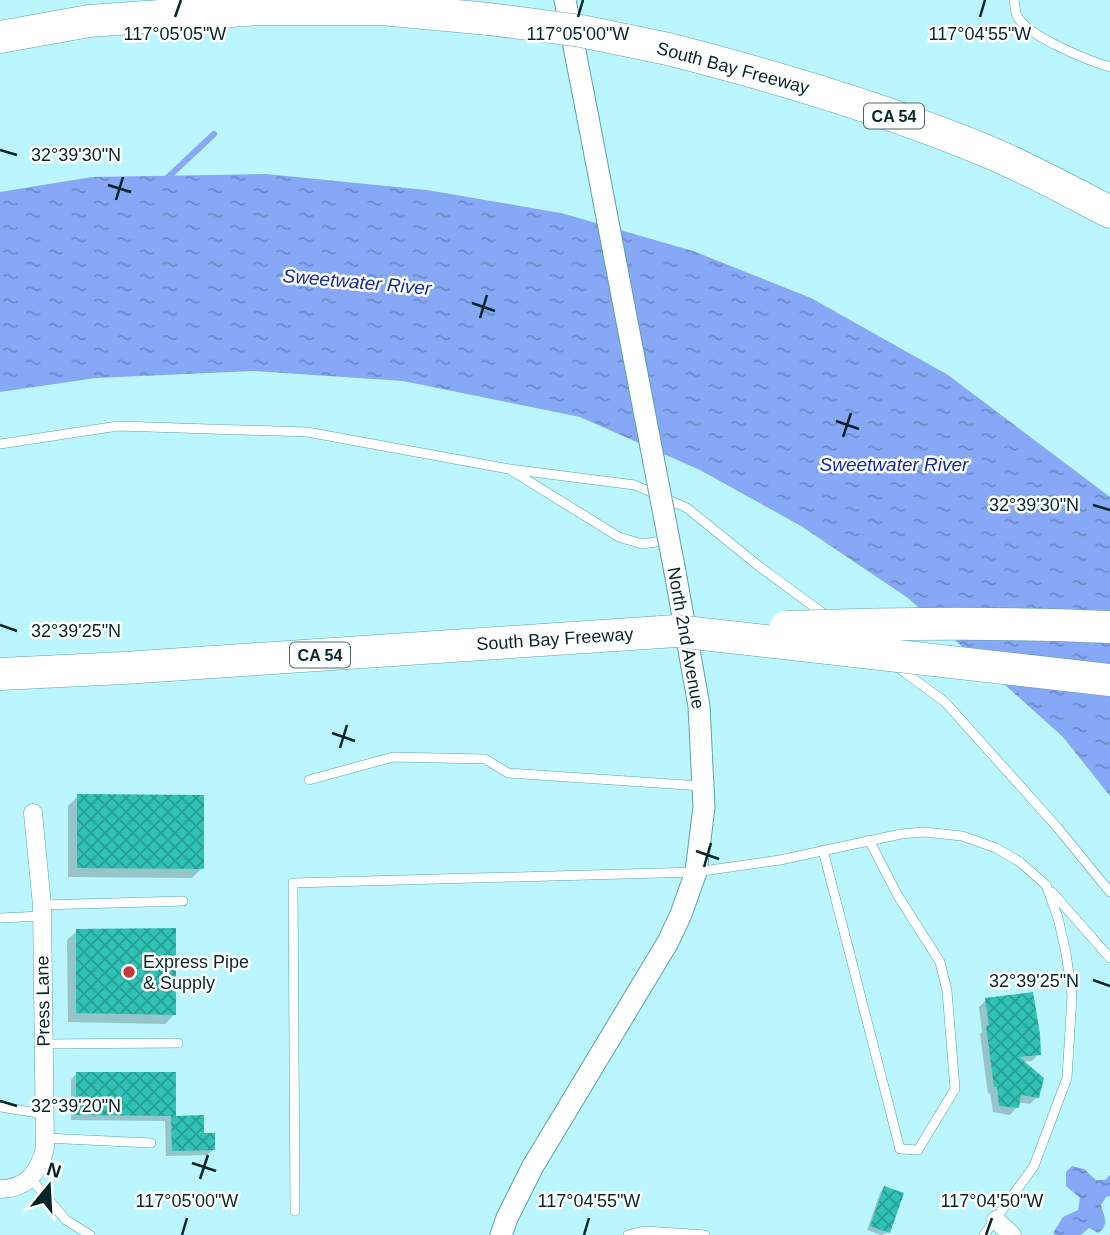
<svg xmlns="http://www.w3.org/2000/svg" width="1110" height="1235" font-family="Helvetica,sans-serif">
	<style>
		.water { fill: url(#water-ripples) }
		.shadow { fill: #0003 }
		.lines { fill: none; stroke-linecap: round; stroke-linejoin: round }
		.stream { stroke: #86a8f6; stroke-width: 6 }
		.building { fill: url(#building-cross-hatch) }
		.service-casing { stroke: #59a2ab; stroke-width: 10 }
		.minor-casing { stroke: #59a2ab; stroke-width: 19 }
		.tertiary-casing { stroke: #59a2ab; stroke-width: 23 }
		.motorway-casing { stroke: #59a2ab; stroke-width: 33 }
		.service { stroke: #fff; stroke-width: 9 }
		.minor { stroke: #fff; stroke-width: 18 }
		.tertiary { stroke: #fff; stroke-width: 21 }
		.motorway { stroke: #fff; stroke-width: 32 }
		.tertiary-bridge-casing { stroke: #59a2ab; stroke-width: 23; stroke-linecap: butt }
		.motorway-bridge-casing { stroke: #59a2ab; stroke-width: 33; stroke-linecap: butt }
		.tertiary-bridge { stroke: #fff; stroke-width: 21 }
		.motorway-bridge { stroke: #fff; stroke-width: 32 }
		.ticks { fill: none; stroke: #052528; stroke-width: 2.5 }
		.poi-dot { fill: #c63836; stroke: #fff; stroke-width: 2.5 }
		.labels { text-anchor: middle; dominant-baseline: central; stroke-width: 5; stroke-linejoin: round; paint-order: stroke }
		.shield { fill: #fff; stroke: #506668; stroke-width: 2 }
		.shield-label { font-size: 16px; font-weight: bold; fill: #052528 }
		.street-label { font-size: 18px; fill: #052528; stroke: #fff }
		.poi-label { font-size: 18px; fill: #052528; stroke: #fff; text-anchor: start }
		.water-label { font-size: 19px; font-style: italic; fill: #122d9b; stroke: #fff }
		.ticks-label { font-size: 18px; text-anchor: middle; fill: #052528; stroke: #fff; stroke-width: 5; stroke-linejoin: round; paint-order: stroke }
	</style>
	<defs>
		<pattern id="water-ripples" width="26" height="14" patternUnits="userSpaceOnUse" patternTransform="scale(1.75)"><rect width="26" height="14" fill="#86a8f6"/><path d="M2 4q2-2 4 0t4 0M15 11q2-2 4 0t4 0" fill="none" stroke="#6c89c7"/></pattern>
		<pattern id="building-cross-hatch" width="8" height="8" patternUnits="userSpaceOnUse" patternTransform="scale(1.75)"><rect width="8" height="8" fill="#30c2b5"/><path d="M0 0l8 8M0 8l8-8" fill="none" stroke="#279d93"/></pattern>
	</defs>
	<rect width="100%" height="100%" fill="#bbf5fd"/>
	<g class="water">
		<path d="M 266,174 L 427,190 L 561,213 L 693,251 L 811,298 L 948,375 L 1110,497 L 1110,796 L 1063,737 L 908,598 L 801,526 L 700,470 L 580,417 L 403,381 L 253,371 L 96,378 L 0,392 L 0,192 L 92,177 Z"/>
		<path d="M 1072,1166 L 1084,1169 L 1096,1180 L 1105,1180 L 1110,1175 L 1110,1196 L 1106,1197 L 1101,1205 C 1104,1216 1110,1226 1098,1233 L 1089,1228 L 1081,1235 L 1055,1235 L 1053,1233 L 1063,1217 L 1078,1210 L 1080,1198 L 1066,1186 L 1066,1172 Z"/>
	</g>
	<g class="shadow">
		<path d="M 78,796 L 202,868 L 192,878 L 68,877 L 68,806 Z"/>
		<path d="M 77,931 L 174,1015 L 165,1024 L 68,1022 L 67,940 Z"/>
		<path d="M 986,1000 L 1039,1054 L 1032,1061 L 1022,1062 L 1037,1097 L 1030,1104 L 1018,1102 L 1017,1107 L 1010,1115 L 993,1112 L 990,1093 L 988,1094 L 980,1034 L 982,1032 L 979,1007 Z"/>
		<path d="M 77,1073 L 174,1117 L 203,1135 L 214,1149 L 207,1155 L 166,1156 L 165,1121 L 71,1120 L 71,1080 Z"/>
		<path d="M 884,1188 L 889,1232 L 881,1235 L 867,1230 L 880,1193 Z"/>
	</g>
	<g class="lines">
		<path class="stream" d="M 164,181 L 214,134"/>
	</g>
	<g class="building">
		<path d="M 77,794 L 204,795 L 204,869 L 77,868 Z"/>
		<path d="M 176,928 L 176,1015 L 76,1013 L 76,929 Z"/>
		<path d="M 1033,992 L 1040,1034 L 1041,1055 L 1019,1057 L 1044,1078 L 1039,1098 L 1021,1095 L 1019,1108 L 999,1106 L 997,1087 L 994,1087 L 986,1026 L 989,1025 L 985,998 Z"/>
		<path d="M 76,1072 L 176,1072 L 176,1116 L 204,1115 L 204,1133 L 215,1133 L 215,1150 L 172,1151 L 171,1116 L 76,1115 Z"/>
		<path d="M 884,1186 L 904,1193 L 890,1233 L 870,1226 Z"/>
	</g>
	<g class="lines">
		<defs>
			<g id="service">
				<path d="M 1014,0 C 1015,5 1015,12 1017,16 C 1027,36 1089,61 1110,67"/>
				<path d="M 0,444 L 118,426 L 307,432 L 509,469 L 619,537 L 642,544 L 669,540"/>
				<path d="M 509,469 L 635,485 L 687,508 L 760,567 L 828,617"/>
				<path d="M 896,666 L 945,702 L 1057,827 L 1110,892"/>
				<path d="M 309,780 L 393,757 L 485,759 L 508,773 L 702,786"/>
				<path d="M 823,850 L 900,1149 L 918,1150 L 955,1089 L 947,991 L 940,962 L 898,896 L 869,840"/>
				<path d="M 1052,892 L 1110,958"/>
				<path d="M 42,905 L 183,901"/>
				<path d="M 0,918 L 42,916"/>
				<path d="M 44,1044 L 178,1043"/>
				<path d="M 0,1107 L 44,1114"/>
				<path d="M 45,1138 L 151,1143"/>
				<path d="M 31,1179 L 66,1220 L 90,1235"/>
				<path d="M 295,1211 L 293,883 L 696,872 L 780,860 L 901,834 L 924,832 L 962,836 L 996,848 L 1020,862 L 1046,885 L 1058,918 L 1066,953 L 1072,996 L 1067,1078 L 1034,1166 L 984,1235"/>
				<path d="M 628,1235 L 646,1231 L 705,1235"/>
			</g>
			<g id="minor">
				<path d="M 0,1189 C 27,1189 39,1172 45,1148 L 42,905 L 33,813"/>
				<path d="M 996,1220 L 1012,1235"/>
			</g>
			<g id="tertiary">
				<path d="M 565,0 L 588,118"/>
				<path d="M 501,1235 L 507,1218 L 533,1166 L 668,942 L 681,914 L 696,872 L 704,807 L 699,706 L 675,572"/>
			</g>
			<g id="motorway">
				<path d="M 0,37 L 89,21 L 259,9 L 381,9 L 489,19"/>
				<path d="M 668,49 C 778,77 886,109 991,153 C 1031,170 1071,192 1110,212"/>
				<path id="s1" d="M 0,674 L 124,668 L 676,631"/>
			</g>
		</defs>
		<use href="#service" class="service-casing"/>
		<use href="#minor" class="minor-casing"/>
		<use href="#tertiary" class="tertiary-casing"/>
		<use href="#motorway" class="motorway-casing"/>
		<use href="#service" class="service"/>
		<use href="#minor" class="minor"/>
		<use href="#tertiary" class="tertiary"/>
		<use href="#motorway" class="motorway"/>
		<defs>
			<path id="tertiary-bridge" d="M 588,118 L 675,572"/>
			<g id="motorway-bridge">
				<path d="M 489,19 L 581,31 L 668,49"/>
				<path d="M 786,627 C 894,623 1002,622 1110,627"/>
				<path d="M 676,631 L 1110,680"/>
			</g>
		</defs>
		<use href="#tertiary-bridge" class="tertiary-bridge-casing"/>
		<use href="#motorway-bridge" class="motorway-bridge-casing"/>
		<use href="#tertiary-bridge" class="tertiary-bridge"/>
		<use href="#motorway-bridge" class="motorway-bridge"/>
	</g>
	<path class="ticks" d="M 175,17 L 181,0M 578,17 L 583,0M 980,17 L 985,0M 0,150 L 17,155M 108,185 L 131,192M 116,200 L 123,177M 472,303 L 495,311M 480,318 L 487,295M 836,421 L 859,429M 843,437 L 851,413M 1093,505 L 1110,510M 0,625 L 17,631M 332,733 L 355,741M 340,748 L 347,725M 696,851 L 719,859M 704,867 L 711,843M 1093,980 L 1110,986M 0,1101 L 17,1106M 192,1163 L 216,1171M 200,1179 L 208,1155M 182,1235 L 187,1218M 584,1235 L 589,1218M 986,1235 L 992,1218"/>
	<circle class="poi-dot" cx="129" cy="972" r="7"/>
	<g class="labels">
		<g class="shield">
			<rect x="864" y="103.5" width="60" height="25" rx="5"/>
			<rect x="290" y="642.5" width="60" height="25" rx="5"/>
		</g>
		<g class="shield-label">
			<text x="894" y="116">CA 54</text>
			<text x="320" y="655">CA 54</text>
		</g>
		<g class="street-label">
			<text transform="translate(733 68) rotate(15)">South Bay Freeway</text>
			<text transform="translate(686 638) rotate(80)">North 2nd Avenue</text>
			<text stroke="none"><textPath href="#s1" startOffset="556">South Bay Freeway</textPath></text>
			<text transform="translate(43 1001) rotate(-91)">Press Lane</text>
		</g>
		<g class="poi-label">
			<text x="143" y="962">Express Pipe<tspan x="143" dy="21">&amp; Supply</tspan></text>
		</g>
		<g class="water-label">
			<text transform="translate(357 282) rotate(5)">Sweetwater River</text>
			<text x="894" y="464">Sweetwater River</text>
		</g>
	</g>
	<g class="ticks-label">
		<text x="175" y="40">117°05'05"W</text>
		<text x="578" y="40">117°05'00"W</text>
		<text x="980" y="40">117°04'55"W</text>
		<text x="76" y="161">32°39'30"N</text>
		<text x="1034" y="511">32°39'30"N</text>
		<text x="76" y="637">32°39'25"N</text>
		<text x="1034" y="987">32°39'25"N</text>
		<text x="76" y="1112">32°39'20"N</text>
		<text x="187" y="1207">117°05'00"W</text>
		<text x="589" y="1207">117°04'55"W</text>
		<text x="992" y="1207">117°04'50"W</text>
	</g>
	<g transform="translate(49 1186) rotate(18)" stroke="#ffffff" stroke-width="5" paint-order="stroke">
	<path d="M0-5L12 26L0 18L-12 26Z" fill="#052528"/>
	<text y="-10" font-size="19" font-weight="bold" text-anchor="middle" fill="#052528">N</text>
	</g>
</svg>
